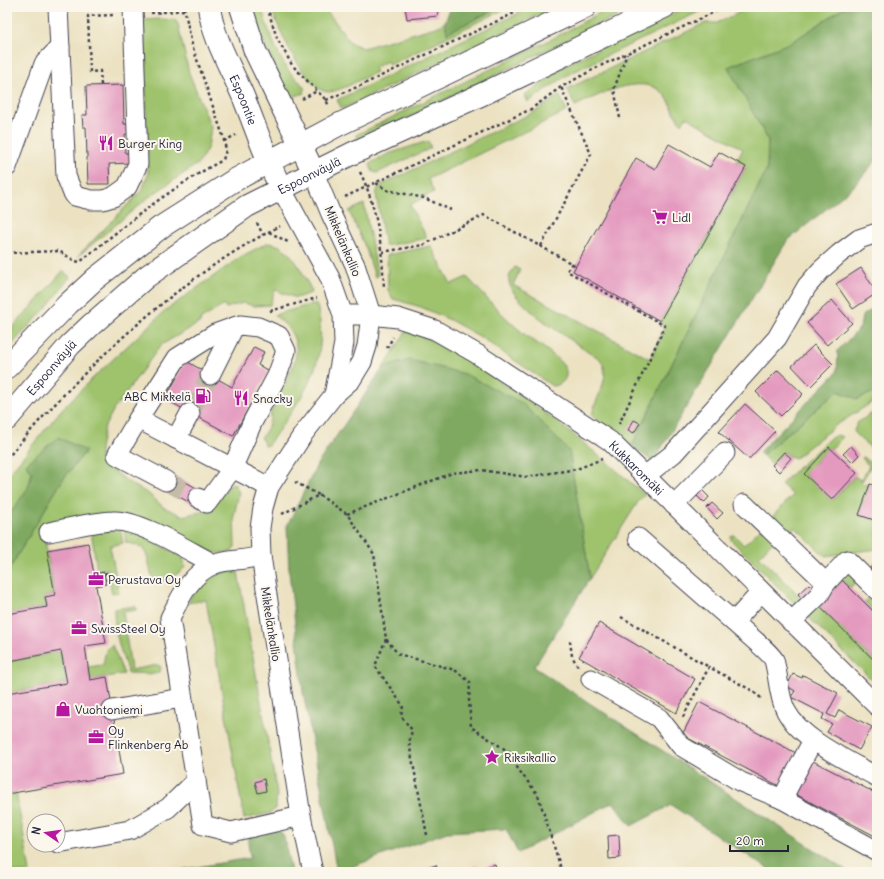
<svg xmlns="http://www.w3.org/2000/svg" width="884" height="879" font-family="Delius,sans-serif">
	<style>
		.green { fill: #9fc36d; stroke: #607254 }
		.forest { fill: #7fa960; stroke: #50664e }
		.building { fill: #e49abf }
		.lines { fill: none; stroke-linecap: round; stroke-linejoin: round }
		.minor-tunnel { stroke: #c4bca7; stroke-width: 19; stroke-dasharray: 19 10; stroke-linecap: butt }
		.minor-casing { stroke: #403f4f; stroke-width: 21 }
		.major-casing { stroke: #403f4f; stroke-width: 24 }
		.path { stroke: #403f4f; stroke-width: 2.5; stroke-dasharray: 3 3; stroke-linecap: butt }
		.minor { stroke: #fff; stroke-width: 19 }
		.major { stroke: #fff; stroke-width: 22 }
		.labels { text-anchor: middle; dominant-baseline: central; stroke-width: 4; stroke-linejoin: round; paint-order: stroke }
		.street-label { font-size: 12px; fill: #22223b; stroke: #fbf7ec }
		.poi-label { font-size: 12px; fill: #22223b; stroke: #fbf7ec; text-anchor: start }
	</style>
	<rect width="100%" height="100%" fill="#fbf7ec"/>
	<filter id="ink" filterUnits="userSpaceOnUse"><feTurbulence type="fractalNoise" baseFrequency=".025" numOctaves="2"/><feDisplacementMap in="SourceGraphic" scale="8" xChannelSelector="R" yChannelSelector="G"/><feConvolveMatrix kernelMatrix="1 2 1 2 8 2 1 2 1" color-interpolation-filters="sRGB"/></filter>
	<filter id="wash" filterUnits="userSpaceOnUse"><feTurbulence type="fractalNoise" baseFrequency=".012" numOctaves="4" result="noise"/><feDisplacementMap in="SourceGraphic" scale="16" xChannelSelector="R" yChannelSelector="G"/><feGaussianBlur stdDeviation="0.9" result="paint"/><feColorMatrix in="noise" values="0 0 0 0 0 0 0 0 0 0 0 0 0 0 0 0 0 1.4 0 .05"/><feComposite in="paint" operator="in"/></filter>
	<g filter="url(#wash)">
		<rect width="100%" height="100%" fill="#ece2c2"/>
		<g class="green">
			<path d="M 252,7 L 261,7 C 268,28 275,52 288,70 C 293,77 301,81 305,89 L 304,93 L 290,98 C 276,69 260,39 252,7 Z"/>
			<path d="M 271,7 L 324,7 L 351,43 L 363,48 L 439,26 L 445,22 L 447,32 L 494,10 L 494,7 L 509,7 L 389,65 L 387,61 L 374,68 L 376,72 C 364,77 340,92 328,92 C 306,91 277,26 271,7 Z"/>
			<path d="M 532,7 L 556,7 L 342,109 L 337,100 Z"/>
			<path d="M 610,7 L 636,7 L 359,141 L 356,135 L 552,39 Z"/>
			<path d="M 686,7 L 709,7 L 569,74 L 528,102 L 525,95 L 567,64 Z"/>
			<path d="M 751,7 L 845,7 L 792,42 L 728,67 L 768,140 L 767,169 L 632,446 L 592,416 C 595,396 613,378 600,359 C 581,346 505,302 509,278 C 509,275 513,270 515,267 L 520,270 L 513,285 L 650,359 L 664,330 L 660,321 L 746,168 L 736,162 L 743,149 L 686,117 L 682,124 C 673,116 672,102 663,93 C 641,72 597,96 575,106 L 567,89 L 705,23 L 717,23 Z"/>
			<path d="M 159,19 L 175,20 L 178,24 L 189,73 L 211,127 L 208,147 L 199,163 L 149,197 L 77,257 L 142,190 L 148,175 L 144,20 Z"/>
			<path d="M 559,95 L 567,111 L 428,179 L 434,192 L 410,205 L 427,238 L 385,246 L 376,194 L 379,186 L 536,111 Z"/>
			<path d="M 428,141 L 431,148 L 377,173 L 373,172 L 370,165 L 371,163 L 388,154 Z"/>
			<path d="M 364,204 L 378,276 L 375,277 L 366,249 L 349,211 Z"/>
			<path d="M 267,243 C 291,243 302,273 312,291 L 311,293 L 296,298 L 275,290 L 270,305 L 255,306 L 243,303 L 226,308 L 224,305 L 200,320 L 201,322 L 161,345 L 114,409 L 104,428 L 100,449 L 100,460 L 128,482 L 149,494 L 163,507 L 183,516 L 211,509 L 230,485 L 235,484 L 239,493 L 234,515 L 235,547 L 232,552 L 216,553 L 199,549 L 144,524 L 43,529 L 55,595 L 45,597 L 47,607 L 7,614 L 7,573 L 63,479 L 86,451 L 42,451 L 26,464 L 32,472 L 29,488 L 7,518 L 7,476 L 62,409 L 94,377 L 166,310 L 242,256 Z"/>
			<path d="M 431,246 L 451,284 L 467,277 C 483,294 499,312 517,328 C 529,339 553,352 563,365 C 571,375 563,386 552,386 L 479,336 L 450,320 L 421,307 L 393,299 L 388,290 L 387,255 Z"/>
			<path d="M 63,271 L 70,277 L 45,309 L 7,350 L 7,334 Z"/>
			<path d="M 312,304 L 316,304 L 318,309 C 329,364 304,394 274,437 L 268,445 L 265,446 L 261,438 C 264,433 268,429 269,424 C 271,418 270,412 273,406 C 290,370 315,346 274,315 Z"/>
			<path d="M 407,330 C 440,342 468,360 498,380 C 550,414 598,454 645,495 L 638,502 L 590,578 L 569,451 L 410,360 L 383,368 Z"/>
			<path d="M 838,391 L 857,399 L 877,391 L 877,399 L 835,426 L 794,459 L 784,452 L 772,465 L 762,455 Z"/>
			<path d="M 877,410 L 877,453 L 857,436 L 854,431 L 857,423 Z"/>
			<path d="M 837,435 L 843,437 L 831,449 L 829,447 L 804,474 L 833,500 L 855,476 L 860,480 L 869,466 L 862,458 L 864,457 L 872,464 L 861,483 L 870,486 L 859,515 L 877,521 L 877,549 L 825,556 L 795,527 L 786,536 L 769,520 L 793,495 L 781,484 L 829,439 Z"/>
			<path d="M 120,526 L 123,543 L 110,546 L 119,592 L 112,593 L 107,569 L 97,571 L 91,530 Z"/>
			<path d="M 124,526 L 183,557 L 185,567 C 179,574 163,584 154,581 C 145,562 153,545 126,543 Z"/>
			<path d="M 762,527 L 777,541 L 770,544 L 759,556 L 803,599 L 799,608 L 731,540 L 731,536 L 734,535 L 744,545 Z"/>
			<path d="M 851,567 L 861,576 L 850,588 L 842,580 L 818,605 L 877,663 L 876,684 L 805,614 Z"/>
			<path d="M 233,570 L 238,572 L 277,793 L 276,808 L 271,813 L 244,819 L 206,600 L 188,603 L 201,579 Z"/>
			<path d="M 875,591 L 877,592 L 877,615 L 865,602 Z"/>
			<path d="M 135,606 L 136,610 L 123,612 L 131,670 L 158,665 L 161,667 L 160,671 L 155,674 L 128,673 C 121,652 114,632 114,609 Z"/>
			<path d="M 112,645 L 124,674 L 90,680 L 88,667 L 103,665 L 106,650 Z"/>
			<path d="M 7,646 L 10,661 L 61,651 L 67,683 L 7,693 Z"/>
			<path d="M 16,792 L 30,872 L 7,872 L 7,794 Z"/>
		</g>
		<g class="forest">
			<path d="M 451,7 L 494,7 L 494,10 L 447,33 L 445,22 Z"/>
			<path d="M 845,7 L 877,7 L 877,159 L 853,187 L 787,241 L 653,462 L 632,446 L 767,169 L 768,140 L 728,67 L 792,42 Z"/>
			<path d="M 877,306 L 877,391 L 857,399 L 838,391 L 762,455 L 759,452 L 837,372 L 838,350 L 860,328 L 862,316 Z"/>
			<path d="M 410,360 L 465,374 L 522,403 L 569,451 L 590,578 L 534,667 L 849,872 L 773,872 L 671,805 L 631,826 L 613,802 L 518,853 L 506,829 L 447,832 L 337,872 L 303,692 L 289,572 L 287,526 L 318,463 L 383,368 Z"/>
			<path d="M 58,437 L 86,451 L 63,479 L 7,573 L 7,518 L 28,488 L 32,472 L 26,464 Z"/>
			<path d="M 275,830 L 281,832 L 284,837 L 291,872 L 168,872 L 250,858 L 247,835 Z"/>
		</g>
		<g id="blocks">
			<g class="building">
				<path d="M 405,7 L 437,7 L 438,16 L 407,19 Z"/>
				<path d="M 123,85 L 124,124 L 131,124 L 131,134 L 125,134 L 125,153 L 130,153 L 130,163 L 109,164 L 110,184 L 88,184 L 86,127 L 83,127 L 82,115 L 87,115 L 86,86 Z"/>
				<path d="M 669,144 L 710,167 L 719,152 L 746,167 L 660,321 L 573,271 L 636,158 L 655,169 Z"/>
				<path d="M 861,268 L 877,293 L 853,309 L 836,284 Z"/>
				<path d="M 832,300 L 852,323 L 827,345 L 807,323 Z"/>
				<path d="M 814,345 L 833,364 L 811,386 L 792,366 Z"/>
				<path d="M 254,347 L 264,352 L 258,365 L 269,371 L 233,436 L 165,399 L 186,361 L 232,387 Z"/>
				<path d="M 778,370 L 803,394 L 781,416 L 756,392 Z"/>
				<path d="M 745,404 L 775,431 L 749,459 L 719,432 Z"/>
				<path d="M 634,420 L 640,423 L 634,433 L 628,430 Z"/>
				<path d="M 851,446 L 859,455 L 852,462 L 843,454 Z"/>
				<path d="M 829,447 L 857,473 L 832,500 L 804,474 Z"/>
				<path d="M 784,452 L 791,458 L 779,472 L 772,465 Z"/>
				<path d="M 171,474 L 202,491 L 194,505 L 163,488 Z"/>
				<path d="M 870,484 L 877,486 L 877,521 L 859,515 Z"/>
				<path d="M 699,487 L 709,497 L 704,503 L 693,492 Z"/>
				<path d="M 712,503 L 723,513 L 717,519 L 707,508 Z"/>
				<path d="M 88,543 L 94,574 L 104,572 L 106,584 L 96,586 L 106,643 L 85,646 L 90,680 L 107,677 L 123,774 L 7,794 L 7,693 L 67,683 L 61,651 L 10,661 L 7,646 L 7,614 L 47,607 L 45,597 L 55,595 L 47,550 Z"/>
				<path d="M 877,560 L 877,581 L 867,572 Z"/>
				<path d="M 842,580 L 877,615 L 877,663 L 818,605 Z"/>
				<path d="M 809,584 L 814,589 L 803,599 L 798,594 Z"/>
				<path d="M 599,623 L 695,679 L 676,713 L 579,657 Z"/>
				<path d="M 793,674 L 802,678 L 803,675 L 838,693 L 827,714 L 835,718 L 839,710 L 872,727 L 859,750 L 827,732 L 832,724 L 822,719 L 824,714 L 791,697 L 795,691 L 787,686 Z"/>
				<path d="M 699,702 L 796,753 L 779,786 L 682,735 Z"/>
				<path d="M 813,761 L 877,794 L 877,837 L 795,794 Z"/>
				<path d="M 264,779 L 266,791 L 258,793 L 255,782 Z"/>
				<path d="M 619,835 L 620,858 L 609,859 L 608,836 Z"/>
				<path d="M 495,864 L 497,872 L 466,872 L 465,870 L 477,866 L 478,869 Z"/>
				<path d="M 436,865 L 439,872 L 417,872 Z"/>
			</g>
		</g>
	</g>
	<g filter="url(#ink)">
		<use href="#blocks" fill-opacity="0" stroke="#403f4f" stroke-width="1"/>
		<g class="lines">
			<g class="minor-tunnel">
				<path d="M 190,413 L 210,375"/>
				<path d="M 166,481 L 198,498"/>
			</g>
			<defs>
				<g id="minor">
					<path d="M 58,7 L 66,176 L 72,191 L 75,196 L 91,200 L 103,200 L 113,197 L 127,187 L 138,164 L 133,7"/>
					<path d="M 7,167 L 44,64 L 60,47"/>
					<path d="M 282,190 L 330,278 L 343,315 L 344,343 L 334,395"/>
					<path id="s1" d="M 343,315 L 371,315 L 398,318 L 435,330 L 477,354 L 610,441 L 877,706"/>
					<path d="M 210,375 L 234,327"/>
					<path d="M 138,419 L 117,455 L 166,481"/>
					<path d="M 176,439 L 190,413"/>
					<path d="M 645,476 L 674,453 L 777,338 L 807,286 L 821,270 L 839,254 L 859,239 L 877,233"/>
					<path d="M 198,498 L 207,503 L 232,469 L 253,421 L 277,376 L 286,351 L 279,336 L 258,327 L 240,325 L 215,334 L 177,358 L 138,419 L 269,487"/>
					<path d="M 744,504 L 826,583 L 847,560 L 877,590"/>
					<path d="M 674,505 L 725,453"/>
					<path d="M 49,532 C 70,528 91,522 113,521 C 139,519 190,552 214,564"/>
					<path d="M 638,538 L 734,622 L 761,592"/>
					<path d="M 261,556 C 247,560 227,560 215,564 C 191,573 180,598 170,618 L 203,825 L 231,832 L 301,816"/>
					<path d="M 734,622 C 741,629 771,653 774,660 C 779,677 778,695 786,711 C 801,740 849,761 877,777"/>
					<path d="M 791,622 L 819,595 L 826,583"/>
					<path d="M 591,679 L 659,718 L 681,746 L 741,782 L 782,799"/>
					<path d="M 112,710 L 182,698"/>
					<path d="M 813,740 L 782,799 L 877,851"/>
					<path d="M 58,843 L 130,830 L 168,808 L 196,781"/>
					<path d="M 313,872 L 301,816 L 261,556 L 260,528 L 263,508 L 269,487 L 304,433 L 334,395 L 351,380 L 362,362 L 367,346 L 371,315 L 355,265 L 331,214 L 314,173"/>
				</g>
				<g id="major">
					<path id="s2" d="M 209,7 C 213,38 231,68 243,96 C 256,128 266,160 282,190"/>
					<path d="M 241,7 L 255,51 L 314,173"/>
					<path d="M 7,367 L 68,304 L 95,279 L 161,227 L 233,181 L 338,125 L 585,7"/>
					<path id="s3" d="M 7,419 L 70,345 L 91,325 L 146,277 L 247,206 L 351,154 L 487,92 L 664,7"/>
				</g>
			</defs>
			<use href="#minor" class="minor-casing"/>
			<use href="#major" class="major-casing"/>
			<g class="path">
				<path d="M 184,7 L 192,45 L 223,136 L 226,150 L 223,160"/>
				<path d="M 267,7 L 277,38 L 292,65 L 326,100 L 329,106"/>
				<path d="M 151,13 L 185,10"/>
				<path d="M 101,85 L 100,71 L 90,72 L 88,16 L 114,15"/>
				<path d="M 302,99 L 317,91"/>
				<path d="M 326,100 L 362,85 L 527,7"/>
				<path d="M 620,118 L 614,89 L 627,54"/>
				<path d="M 224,141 L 236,135"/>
				<path d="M 360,172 C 378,209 382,248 384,288"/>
				<path d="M 376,183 L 387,190 L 424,198 L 451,210"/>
				<path d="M 345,197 L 531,109 L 561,87 L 596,68 L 725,7"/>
				<path d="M 257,223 L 263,235"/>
				<path d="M 269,232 L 288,242"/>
				<path d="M 541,246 L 591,154 L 561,87"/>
				<path d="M 382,252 L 423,245 L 484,215 L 576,266"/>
				<path d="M 7,253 L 59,251 L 75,261 L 80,262 C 125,225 171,187 223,160"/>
				<path d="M 572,263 L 567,271 L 665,326 L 619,424"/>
				<path d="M 270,311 L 317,298"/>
				<path d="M 387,348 L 393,337"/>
				<path d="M 7,459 C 28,432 52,407 76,382 C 137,321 203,265 280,226"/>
				<path d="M 295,482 L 319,495"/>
				<path d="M 282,514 L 319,495 L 347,514 L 374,554 L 386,639 L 398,654 L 455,670 L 470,682 L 469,700 L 471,727 L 509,752 L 518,769 L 538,795 L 562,872"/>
				<path d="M 347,514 L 452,473 L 481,470 L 526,477 L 577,469 L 602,459"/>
				<path d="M 106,572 L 108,583"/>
				<path d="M 621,617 L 709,667"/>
				<path d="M 386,639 L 375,666 L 403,706 L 401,716 L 412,730 L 409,743 L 427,835"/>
				<path d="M 570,641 L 572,656 L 578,667"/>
				<path d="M 683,717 L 709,667 L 751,690 L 761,698"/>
			</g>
			<use href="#minor" class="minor"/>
			<use href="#major" class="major"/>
		</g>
	</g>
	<defs>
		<symbol id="restaurant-bare" viewBox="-9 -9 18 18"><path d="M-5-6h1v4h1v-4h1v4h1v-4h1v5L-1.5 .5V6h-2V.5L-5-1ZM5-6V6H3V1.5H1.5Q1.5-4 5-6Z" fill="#b5179e" stroke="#fbf7ec" stroke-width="2.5" paint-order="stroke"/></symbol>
		<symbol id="supermarket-bare" viewBox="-9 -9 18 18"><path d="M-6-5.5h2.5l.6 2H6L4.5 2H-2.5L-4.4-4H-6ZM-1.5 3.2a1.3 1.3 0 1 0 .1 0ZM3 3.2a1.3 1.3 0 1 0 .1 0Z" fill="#b5179e" stroke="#fbf7ec" stroke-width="2.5" paint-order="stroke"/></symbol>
		<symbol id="fuel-bare" viewBox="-9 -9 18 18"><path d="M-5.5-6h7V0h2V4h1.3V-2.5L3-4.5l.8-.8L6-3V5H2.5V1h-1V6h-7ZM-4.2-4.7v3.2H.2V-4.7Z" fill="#b5179e" stroke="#fbf7ec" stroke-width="2.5" paint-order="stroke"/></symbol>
		<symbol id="office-bare" viewBox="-9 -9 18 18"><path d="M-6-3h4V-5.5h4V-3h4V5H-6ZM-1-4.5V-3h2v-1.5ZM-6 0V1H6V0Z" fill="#b5179e" stroke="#fbf7ec" stroke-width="2.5" paint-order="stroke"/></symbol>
		<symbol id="shop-bare" viewBox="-9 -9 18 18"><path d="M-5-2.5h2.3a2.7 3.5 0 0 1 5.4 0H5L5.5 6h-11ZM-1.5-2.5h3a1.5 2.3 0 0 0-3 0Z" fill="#b5179e" stroke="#fbf7ec" stroke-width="2.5" paint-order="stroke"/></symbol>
		<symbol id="sight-bare" viewBox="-9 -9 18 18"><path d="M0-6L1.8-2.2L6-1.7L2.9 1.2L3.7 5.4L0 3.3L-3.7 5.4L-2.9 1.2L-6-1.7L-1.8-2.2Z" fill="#b5179e" stroke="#fbf7ec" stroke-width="2.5" paint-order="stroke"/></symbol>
	</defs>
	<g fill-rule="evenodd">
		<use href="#restaurant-bare" x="95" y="132" width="22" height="22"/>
		<use href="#supermarket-bare" x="649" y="206" width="22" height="22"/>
		<use href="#fuel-bare" x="192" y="385" width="22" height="22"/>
		<use href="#restaurant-bare" x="230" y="387" width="22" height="22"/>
		<use href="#office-bare" x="85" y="568" width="22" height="22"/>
		<use href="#office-bare" x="68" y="617" width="22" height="22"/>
		<use href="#shop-bare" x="52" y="698" width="22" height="22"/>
		<use href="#office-bare" x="85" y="726" width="22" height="22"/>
		<use href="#sight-bare" x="481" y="746" width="22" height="22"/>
	</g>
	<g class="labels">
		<g class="street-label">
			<text stroke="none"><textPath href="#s2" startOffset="99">Espoontie</textPath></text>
			<text stroke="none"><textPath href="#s3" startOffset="392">Espoonväylä</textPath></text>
			<text transform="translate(343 241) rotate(67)">Mikkelänkallio</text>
			<text stroke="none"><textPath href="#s3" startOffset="68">Espoonväylä</textPath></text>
			<text stroke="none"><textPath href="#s1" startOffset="339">Kukkaromäki</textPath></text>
			<text transform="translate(271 624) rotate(81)">Mikkelänkallio</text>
		</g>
		<g class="poi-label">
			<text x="118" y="143">Burger King</text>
			<text x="672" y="217">Lidl</text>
			<text x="191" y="396" text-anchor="end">ABC Mikkelä</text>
			<text x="253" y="398">Snacky</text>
			<text x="108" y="579">Perustava Oy</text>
			<text x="91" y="628">SwissSteel Oy</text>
			<text x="75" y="709">Vuohtoniemi</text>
			<text x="108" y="730">Oy<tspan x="108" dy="14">Flinkenberg Ab</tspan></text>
			<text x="504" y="757">Riksikallio</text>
		</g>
	</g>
	<rect width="884" height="879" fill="none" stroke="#fbf7ec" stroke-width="24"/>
	<g transform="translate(46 833) rotate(283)"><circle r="19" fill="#fbf7ec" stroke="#a4a2a5"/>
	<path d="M0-3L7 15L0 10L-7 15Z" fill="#b5179e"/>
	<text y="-6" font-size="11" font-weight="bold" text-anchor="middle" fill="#22223b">N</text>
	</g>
	<path d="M730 845v6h58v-6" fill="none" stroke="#22223b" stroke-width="2"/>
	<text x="736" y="845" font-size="12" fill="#22223b" stroke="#fbf7ec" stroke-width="3" paint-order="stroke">20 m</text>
</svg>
